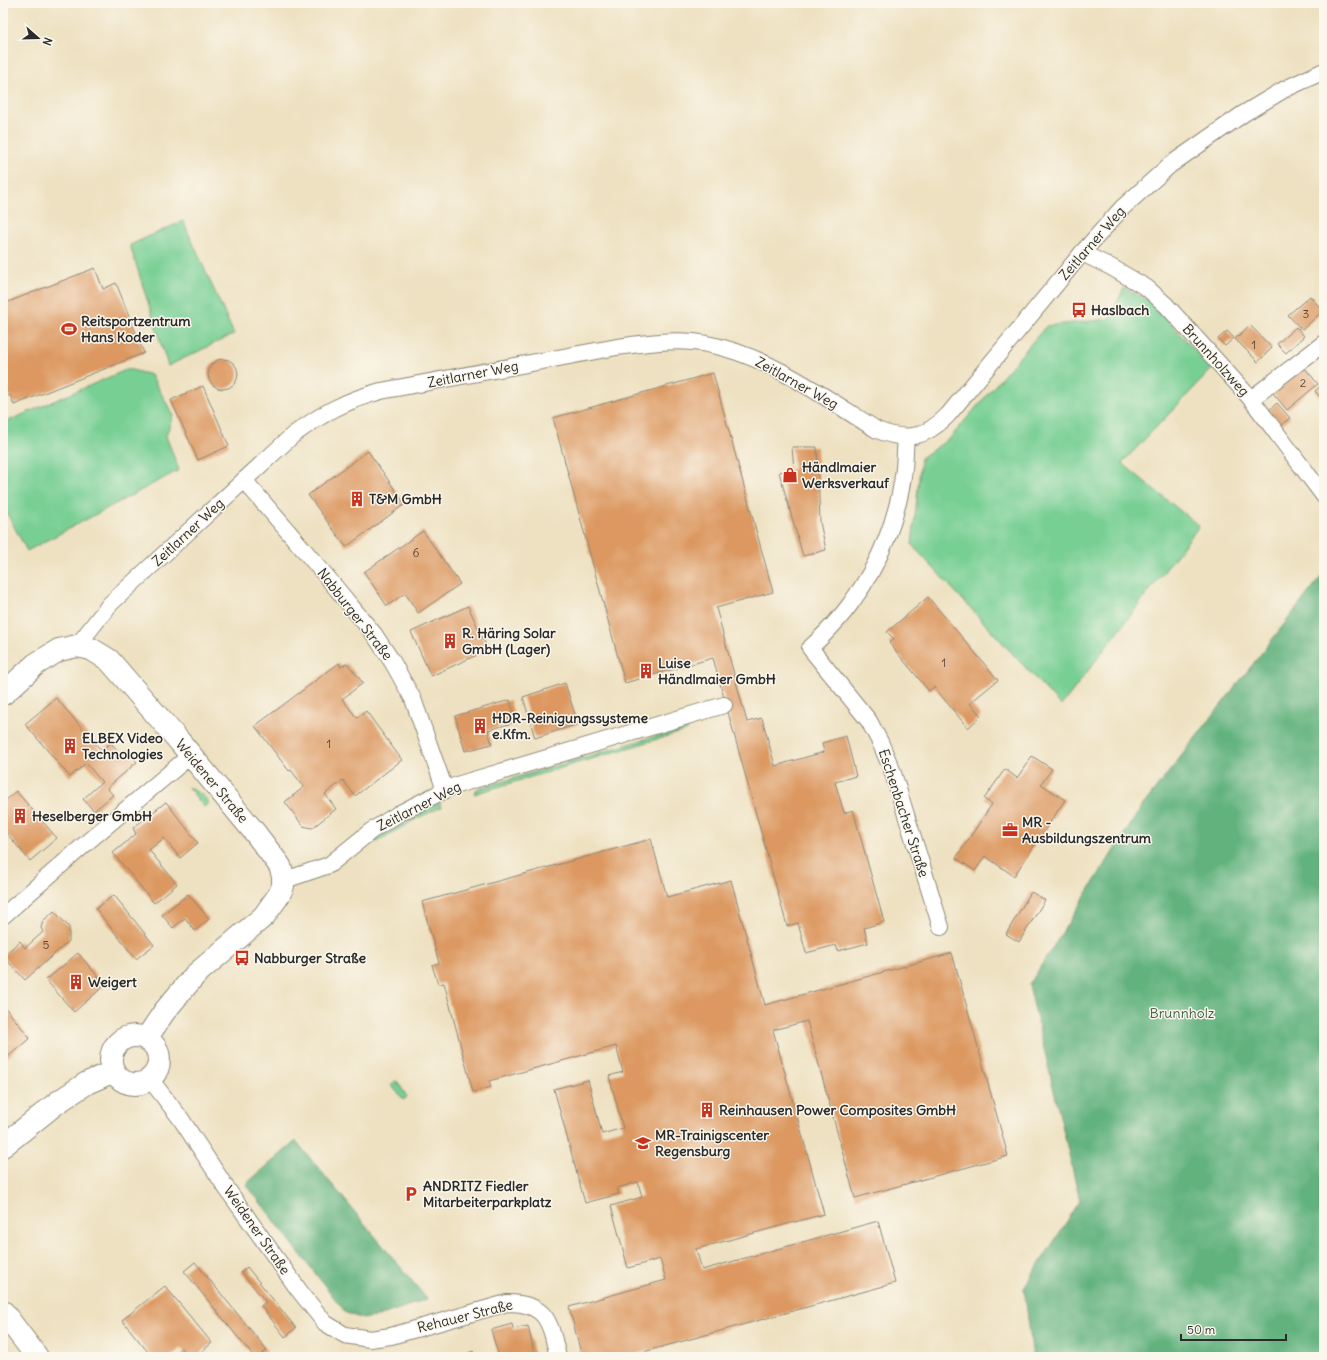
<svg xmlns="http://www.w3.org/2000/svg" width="1327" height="1360" font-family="Delius,sans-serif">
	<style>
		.green { fill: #78cf94; stroke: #527d60 }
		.forest { fill: #62b27e; stroke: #466e54 }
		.building { fill: #dc9861 }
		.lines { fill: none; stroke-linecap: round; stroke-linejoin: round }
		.minor-casing { stroke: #8c8676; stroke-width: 18 }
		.primary-casing { stroke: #8c8676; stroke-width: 24 }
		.trunk-casing { stroke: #8c8676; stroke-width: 24 }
		.minor { stroke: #fff; stroke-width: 16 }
		.primary { stroke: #fff; stroke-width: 22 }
		.trunk { stroke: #fff; stroke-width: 22 }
		.labels { text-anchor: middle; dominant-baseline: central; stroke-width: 3; stroke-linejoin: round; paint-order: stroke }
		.number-label { font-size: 12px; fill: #574638 }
		.street-label { font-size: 14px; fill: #2b2b2b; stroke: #fbf7ec }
		.poi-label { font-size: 14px; font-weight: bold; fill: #2b2b2b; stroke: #fbf7ec; text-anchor: start }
		.park-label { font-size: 14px; fill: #425c4a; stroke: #fbf7ec }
	</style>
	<rect width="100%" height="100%" fill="#fbf7ec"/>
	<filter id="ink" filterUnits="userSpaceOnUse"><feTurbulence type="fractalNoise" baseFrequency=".025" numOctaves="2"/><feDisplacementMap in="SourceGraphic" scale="8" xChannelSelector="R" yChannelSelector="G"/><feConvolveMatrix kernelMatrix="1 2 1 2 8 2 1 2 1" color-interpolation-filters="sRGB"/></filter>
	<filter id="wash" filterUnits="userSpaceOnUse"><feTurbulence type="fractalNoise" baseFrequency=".012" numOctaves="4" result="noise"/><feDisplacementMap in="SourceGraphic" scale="16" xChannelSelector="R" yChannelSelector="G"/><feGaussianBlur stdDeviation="0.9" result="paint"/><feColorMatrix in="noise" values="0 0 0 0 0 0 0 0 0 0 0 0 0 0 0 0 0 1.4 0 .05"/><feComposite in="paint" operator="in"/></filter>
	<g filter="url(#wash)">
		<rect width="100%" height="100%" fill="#eee1c1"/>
		<g class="green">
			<path d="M 183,221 L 234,334 L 168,366 L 130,245 Z"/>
			<path d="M 1124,288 L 1150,301 L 1212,369 L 1122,463 L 1199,526 L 1061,706 L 912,545 L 921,458 L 950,438 L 1046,326 L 1109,319 Z"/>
			<path d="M 128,369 L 151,375 L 173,415 L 166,436 L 179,470 L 27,551 L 3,506 L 3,423 Z"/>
			<path d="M 683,728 L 688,730 L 474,794 L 477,789 Z"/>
			<path d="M 188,787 L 202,795 L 209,803 L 204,807 Z"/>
			<path d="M 440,803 L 441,807 L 418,818 L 376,842 L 373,838 L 415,814 Z"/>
			<path d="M 395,1081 L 398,1082 L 407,1097 L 404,1100 L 391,1085 Z"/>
		</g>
		<g class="forest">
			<path d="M 1324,573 L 1324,1357 L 1033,1357 L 1024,1288 L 1080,1201 L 1029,985 L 1140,809 Z"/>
			<path d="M 296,1141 L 427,1299 L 379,1316 L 363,1319 L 346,1313 L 246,1184 Z"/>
		</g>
		<g id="blocks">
			<g class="building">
				<path d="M 95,268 L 103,289 L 116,283 L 144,353 L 14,405 L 10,395 L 3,398 L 3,304 Z"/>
				<path d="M 1310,296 L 1323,311 L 1302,330 L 1288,315 Z"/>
				<path d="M 1250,325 L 1272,348 L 1258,362 L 1235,339 Z"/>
				<path d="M 1296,327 L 1304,336 L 1286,353 L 1277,344 Z"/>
				<path d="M 1227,331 L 1234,338 L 1225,346 L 1218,339 Z"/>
				<circle cx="223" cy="374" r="15"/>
				<path d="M 1304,367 L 1318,384 L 1287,410 L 1273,393 Z"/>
				<path d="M 713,373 L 773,592 L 716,608 L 747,722 L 762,718 L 775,766 L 824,752 L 822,743 L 846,736 L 856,776 L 835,782 L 844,813 L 853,810 L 884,922 L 864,928 L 868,943 L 838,951 L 836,945 L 806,953 L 798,923 L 787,926 L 713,658 L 625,683 L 553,418 Z"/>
				<path d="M 1324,383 L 1324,402 L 1315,391 Z"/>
				<path d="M 203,386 L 229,446 L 198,460 L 171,400 Z"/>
				<path d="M 1277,403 L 1290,418 L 1281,425 L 1268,411 Z"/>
				<path d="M 792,447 L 817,447 L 820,522 L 826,550 L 803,556 L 779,472 L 794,469 Z"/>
				<path d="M 1324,449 L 1324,458 L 1320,454 Z"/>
				<path d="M 368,451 L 405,504 L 346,547 L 308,495 Z"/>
				<path d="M 423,531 L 460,584 L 418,613 L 405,593 L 387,606 L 364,572 Z"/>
				<path d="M 928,597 L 998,680 L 970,703 L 981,716 L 968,728 L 934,687 L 929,691 L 889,643 L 894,639 L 887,632 Z"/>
				<path d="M 468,606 L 488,650 L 431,676 L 411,632 Z"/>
				<path d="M 339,663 L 341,667 L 347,663 L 363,683 L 342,699 L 357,718 L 366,711 L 402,760 L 355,796 L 343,780 L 325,794 L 336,809 L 312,828 L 303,826 L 285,802 L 304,787 L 291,770 L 289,771 L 255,726 Z"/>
				<path d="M 565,683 L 578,724 L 535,738 L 523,697 Z"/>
				<path d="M 56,698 L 101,750 L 111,743 L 121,754 L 126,750 L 137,762 L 107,788 L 113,795 L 94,811 L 83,799 L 102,782 L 86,763 L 70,777 L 25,724 Z"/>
				<path d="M 510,700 L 516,722 L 488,730 L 492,744 L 465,751 L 455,716 Z"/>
				<path d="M 1032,756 L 1052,769 L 1041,784 L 1065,800 L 1014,876 L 985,856 L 975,871 L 956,858 L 992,804 L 984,799 L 1005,769 L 1017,778 Z"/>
				<path d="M 16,791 L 57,838 L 30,861 L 3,829 L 3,803 Z"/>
				<path d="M 166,802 L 198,843 L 180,858 L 164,838 L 149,850 L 177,884 L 154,903 L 113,853 L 136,834 L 133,828 Z"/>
				<path d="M 651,839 L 667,897 L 731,880 L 765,1005 L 952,953 L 1008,1156 L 855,1198 L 807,1021 L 773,1030 L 824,1214 L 696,1249 L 702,1270 L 878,1221 L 895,1283 L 625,1357 L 582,1357 L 569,1307 L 666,1280 L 660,1259 L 628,1268 L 611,1206 L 642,1197 L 638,1182 L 617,1188 L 619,1194 L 585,1203 L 554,1089 L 588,1080 L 602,1134 L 623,1128 L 609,1076 L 623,1072 L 616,1046 L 489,1081 L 491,1087 L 473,1092 L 444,983 L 438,984 L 432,965 L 439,963 L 422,902 Z"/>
				<path d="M 1031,892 L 1045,900 L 1019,942 L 1006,934 Z"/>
				<path d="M 188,894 L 209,919 L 195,931 L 185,918 L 173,928 L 162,915 Z"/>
				<path d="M 114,895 L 154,945 L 136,959 L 96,909 Z"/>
				<path d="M 54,911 L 69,927 L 69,941 L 25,980 L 3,956 L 20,941 L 25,948 L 43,932 L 41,928 L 43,921 Z"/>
				<path d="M 78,953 L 105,985 L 74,1012 L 46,980 Z"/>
				<path d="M 3,1005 L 30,1038 L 3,1061 Z"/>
				<path d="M 195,1262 L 267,1350 L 259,1357 L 254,1357 L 184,1271 Z"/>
				<path d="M 247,1267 L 296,1328 L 285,1337 L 261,1306 L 266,1302 L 241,1272 Z"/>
				<path d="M 165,1286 L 212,1343 L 195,1357 L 188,1357 L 181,1348 L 170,1357 L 152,1357 L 122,1320 Z"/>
				<path d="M 512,1324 L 513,1329 L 528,1326 L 535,1357 L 499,1357 L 491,1330 Z"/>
				<path d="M 473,1351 L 476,1357 L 457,1357 Z"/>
			</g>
		</g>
	</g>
	<g filter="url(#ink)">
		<use href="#blocks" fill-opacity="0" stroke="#8c8676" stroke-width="1"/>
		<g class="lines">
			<defs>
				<g id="minor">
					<path d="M 1082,253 L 1111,267 L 1147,288 L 1166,305 L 1251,399 L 1324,496"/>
					<path d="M 1251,399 L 1324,343"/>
					<path d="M 906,437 C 905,447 905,458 904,468 C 899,516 880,564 851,603 C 839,620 825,634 810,648 L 869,721 L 880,742 L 892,770 L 941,927"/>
					<path d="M 244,480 L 327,577 L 374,634 L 393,663 L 413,699 L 445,790"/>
					<path d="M 77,646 L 110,604 L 293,435 C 323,413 345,401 381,391 L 617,347 C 645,343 679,338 707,344 C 767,355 826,398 877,430 C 907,442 925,438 948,415 L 1082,253 L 1122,208 L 1170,165 L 1243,114 L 1285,89 L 1324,71"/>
					<path d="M 283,879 L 288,879 L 329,865 L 371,831 L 398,814 L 445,790 L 460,784 L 724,705"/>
					<path d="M 3,916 L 92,838 L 191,755"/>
					<path d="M 150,1079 L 181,1119 L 227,1189 L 298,1289 L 325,1323 L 345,1335 L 370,1339 L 391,1336 L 507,1303 C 548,1303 550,1323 558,1357"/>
				</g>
				<g id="primary">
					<path d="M 3,694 L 36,664 L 59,650 L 77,646 L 91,649 L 109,660 L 180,742 L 256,834 L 280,866 L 283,876 L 283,886 L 279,895 L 264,916 L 195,975 L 164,1012 L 146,1039"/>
					<circle cx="135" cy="1060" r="24"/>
				</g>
				<g id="trunk">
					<path d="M 3,1146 L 58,1102 L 87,1083 L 114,1071"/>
					<path d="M 3,1312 L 37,1357"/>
				</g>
			</defs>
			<use href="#minor" class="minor-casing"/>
			<use href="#primary" class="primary-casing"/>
			<use href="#trunk" class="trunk-casing"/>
			<use href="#minor" class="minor"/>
			<use href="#primary" class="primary"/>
			<use href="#trunk" class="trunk"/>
		</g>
	</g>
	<defs>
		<symbol id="bus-bare" viewBox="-9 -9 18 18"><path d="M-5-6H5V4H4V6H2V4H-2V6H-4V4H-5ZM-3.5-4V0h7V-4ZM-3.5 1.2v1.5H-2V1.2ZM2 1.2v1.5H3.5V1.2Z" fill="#c8321e" stroke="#fbf7ec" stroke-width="2.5" paint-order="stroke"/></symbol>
		<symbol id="stadium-bare" viewBox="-9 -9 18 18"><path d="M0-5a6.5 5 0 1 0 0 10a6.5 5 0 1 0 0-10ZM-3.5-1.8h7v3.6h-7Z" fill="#c8321e" stroke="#fbf7ec" stroke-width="2.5" paint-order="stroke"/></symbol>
		<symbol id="shop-bare" viewBox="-9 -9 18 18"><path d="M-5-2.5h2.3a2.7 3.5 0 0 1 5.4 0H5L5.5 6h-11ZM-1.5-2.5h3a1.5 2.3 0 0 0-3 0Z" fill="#c8321e" stroke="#fbf7ec" stroke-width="2.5" paint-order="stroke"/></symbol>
		<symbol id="building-bare" viewBox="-9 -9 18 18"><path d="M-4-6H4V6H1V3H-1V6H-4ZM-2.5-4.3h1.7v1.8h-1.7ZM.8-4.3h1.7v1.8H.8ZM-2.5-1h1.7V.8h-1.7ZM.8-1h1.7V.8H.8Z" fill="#c8321e" stroke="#fbf7ec" stroke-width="2.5" paint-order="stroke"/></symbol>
		<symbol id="office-bare" viewBox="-9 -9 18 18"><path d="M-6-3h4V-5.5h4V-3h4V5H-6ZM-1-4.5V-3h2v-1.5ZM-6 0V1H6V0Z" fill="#c8321e" stroke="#fbf7ec" stroke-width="2.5" paint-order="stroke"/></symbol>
		<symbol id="school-bare" viewBox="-9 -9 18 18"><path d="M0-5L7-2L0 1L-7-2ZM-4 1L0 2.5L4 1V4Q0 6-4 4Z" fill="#c8321e" stroke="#fbf7ec" stroke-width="2.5" paint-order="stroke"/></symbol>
		<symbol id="parking-bare" viewBox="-9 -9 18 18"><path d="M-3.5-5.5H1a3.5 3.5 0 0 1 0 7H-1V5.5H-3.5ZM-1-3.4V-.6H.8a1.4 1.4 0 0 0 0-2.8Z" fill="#c8321e" stroke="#fbf7ec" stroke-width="2.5" paint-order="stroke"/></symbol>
	</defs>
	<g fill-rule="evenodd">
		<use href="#bus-bare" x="1068" y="299" width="22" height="22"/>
		<use href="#stadium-bare" x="58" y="318" width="22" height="22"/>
		<use href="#shop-bare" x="779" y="464" width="22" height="22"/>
		<use href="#building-bare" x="346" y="488" width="22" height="22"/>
		<use href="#building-bare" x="439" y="630" width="22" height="22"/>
		<use href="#building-bare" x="635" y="660" width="22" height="22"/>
		<use href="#building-bare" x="469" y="715" width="22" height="22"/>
		<use href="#building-bare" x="59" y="735" width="22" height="22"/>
		<use href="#building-bare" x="9" y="805" width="22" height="22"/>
		<use href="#office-bare" x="999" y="819" width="22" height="22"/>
		<use href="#bus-bare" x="231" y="947" width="22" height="22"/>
		<use href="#building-bare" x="65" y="971" width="22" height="22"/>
		<use href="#building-bare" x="696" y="1099" width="22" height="22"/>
		<use href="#school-bare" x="632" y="1132" width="22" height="22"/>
		<use href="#parking-bare" x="400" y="1183" width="22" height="22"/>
	</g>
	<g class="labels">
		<g class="number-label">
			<text x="1306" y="313">3</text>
			<text x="1254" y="344">1</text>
			<text x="1303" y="382">2</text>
			<text x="416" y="552">6</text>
			<text x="944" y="662">1</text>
			<text x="329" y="743">1</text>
			<text x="46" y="944">5</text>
		</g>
		<g class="street-label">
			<text transform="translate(1092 243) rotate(-49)">Zeitlarner Weg</text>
			<text transform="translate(1216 360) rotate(48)">Brunnholzweg</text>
			<text transform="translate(473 374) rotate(-11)">Zeitlarner Weg</text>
			<text transform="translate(797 383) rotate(29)">Zeitlarner Weg</text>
			<text transform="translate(188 532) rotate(-43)">Zeitlarner Weg</text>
			<text transform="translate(355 614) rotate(52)">Nabburger Straße</text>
			<text transform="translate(212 781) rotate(50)">Weidener Straße</text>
			<text transform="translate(419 806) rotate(-27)">Zeitlarner Weg</text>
			<text transform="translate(904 813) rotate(72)">Eschenbacher Straße</text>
			<text transform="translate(257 1230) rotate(55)">Weidener Straße</text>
			<text transform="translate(465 1316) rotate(-14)">Rehauer Straße</text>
		</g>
		<g class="poi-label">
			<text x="1091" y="310">Haslbach</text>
			<text x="81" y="321">Reitsportzentrum<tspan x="81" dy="16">Hans Koder</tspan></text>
			<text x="802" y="467">Händlmaier<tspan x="802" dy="16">Werksverkauf</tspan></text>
			<text x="369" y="499">T&amp;M GmbH</text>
			<text x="462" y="633">R. Häring Solar<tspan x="462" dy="16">GmbH (Lager)</tspan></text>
			<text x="658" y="663">Luise<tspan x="658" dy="16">Händlmaier GmbH</tspan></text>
			<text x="492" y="718">HDR-Reinigungssysteme<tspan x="492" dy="16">e.Kfm.</tspan></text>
			<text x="82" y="738">ELBEX Video<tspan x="82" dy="16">Technologies</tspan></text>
			<text x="32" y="816">Heselberger GmbH</text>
			<text x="1022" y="822">MR -<tspan x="1022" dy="16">Ausbildungszentrum</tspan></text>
			<text x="254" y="958">Nabburger Straße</text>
			<text x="88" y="982">Weigert</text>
			<text x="719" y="1110">Reinhausen Power Composites GmbH</text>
			<text x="655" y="1135">MR-Trainigscenter<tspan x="655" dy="16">Regensburg</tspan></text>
			<text x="423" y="1186">ANDRITZ Fiedler<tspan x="423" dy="16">Mitarbeiterparkplatz</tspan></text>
		</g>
		<g class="park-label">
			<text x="1182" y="1013">Brunnholz</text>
		</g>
	</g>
	<rect width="1327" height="1360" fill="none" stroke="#fbf7ec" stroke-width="16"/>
	<g transform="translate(38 38) rotate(110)" stroke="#fbf7ec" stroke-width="3" paint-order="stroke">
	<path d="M0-3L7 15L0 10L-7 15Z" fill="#2b2b2b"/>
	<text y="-6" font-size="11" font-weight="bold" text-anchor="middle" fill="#2b2b2b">N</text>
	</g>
	<path d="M1181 1334v6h105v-6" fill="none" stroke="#2b2b2b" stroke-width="2"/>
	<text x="1187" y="1334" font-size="12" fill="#2b2b2b" stroke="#fbf7ec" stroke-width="3" paint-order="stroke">50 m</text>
</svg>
